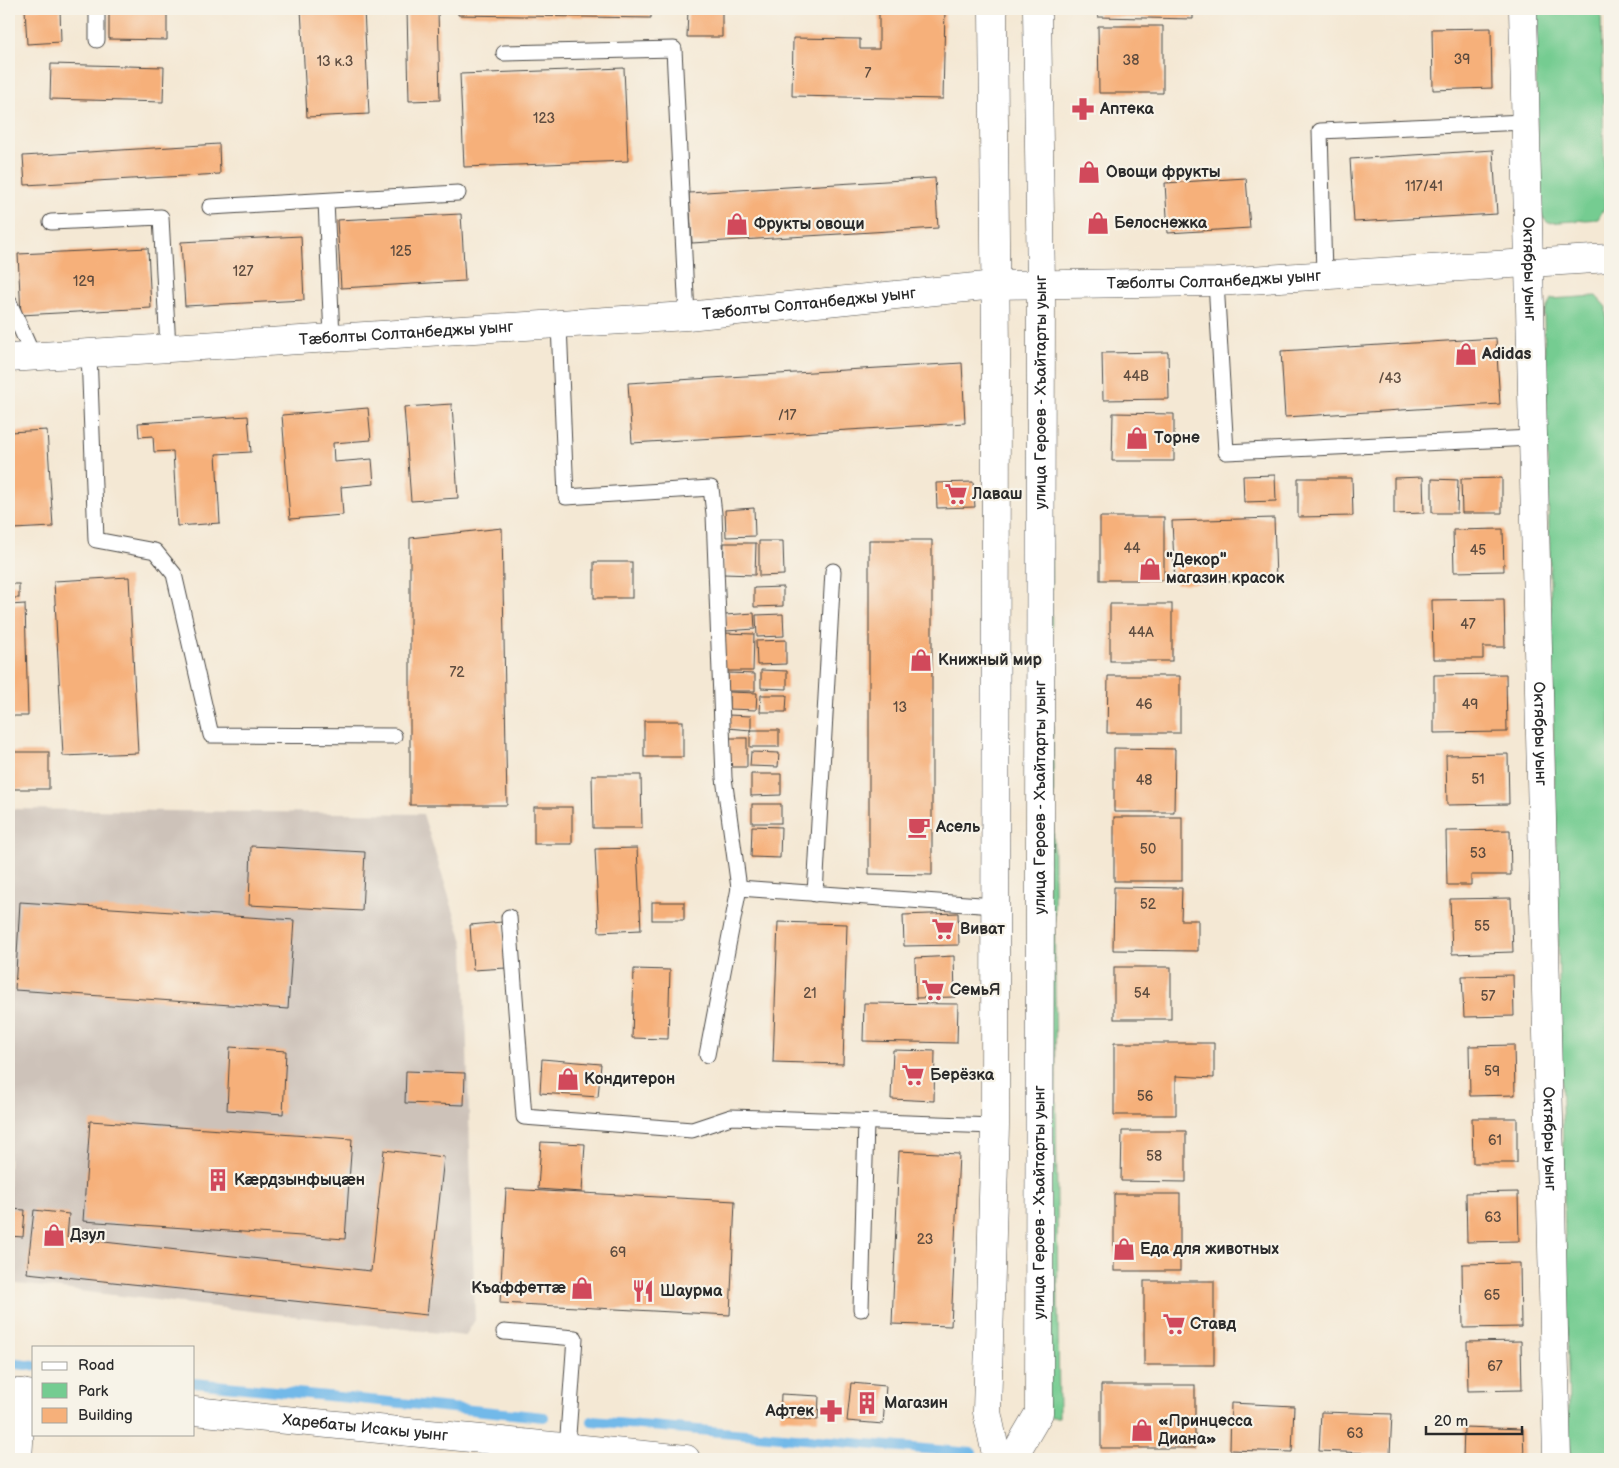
<svg xmlns="http://www.w3.org/2000/svg" width="1619" height="1468" font-family="'Balsamiq Sans',sans-serif">
	<style>
		.industrial { fill: #cdc2b9 }
		.green { fill: #74cc91; stroke: #507c5e }
		.lines { fill: none; stroke-linecap: round; stroke-linejoin: round }
		.stream { stroke: #72b9e9; stroke-width: 10 }
		.building { fill: #f6b07a }
		.service-casing { stroke: #494744; stroke-width: 17 }
		.minor-casing { stroke: #494744; stroke-width: 29 }
		.tertiary-casing { stroke: #494744; stroke-width: 29 }
		.secondary-casing { stroke: #494744; stroke-width: 29 }
		.service { stroke: #fff; stroke-width: 15 }
		.minor { stroke: #fff; stroke-width: 28 }
		.tertiary { stroke: #fff; stroke-width: 28 }
		.secondary { stroke: #fff; stroke-width: 28 }
		.labels { text-anchor: middle; dominant-baseline: central; stroke-width: 4.5; stroke-linejoin: round; paint-order: stroke }
		.number-label { font-size: 14px; fill: #5e4c3f }
		.poi-label { font-size: 16px; font-weight: bold; fill: #2b2b2b; stroke: #f7f3e8; text-anchor: start }
		.street-label { font-size: 16px; fill: #2b2b2b; stroke: #f7f3e8 }
	</style>
	<rect width="100%" height="100%" fill="#f7f3e8"/>
	<filter id="ink" filterUnits="userSpaceOnUse"><feTurbulence type="fractalNoise" baseFrequency=".02" numOctaves="2"/><feDisplacementMap in="SourceGraphic" scale="10" xChannelSelector="R" yChannelSelector="G"/><feConvolveMatrix kernelMatrix="1 2 1 2 8 2 1 2 1" color-interpolation-filters="sRGB"/></filter>
	<filter id="wash" filterUnits="userSpaceOnUse"><feTurbulence type="fractalNoise" baseFrequency=".0096" numOctaves="4" result="noise"/><feDisplacementMap in="SourceGraphic" scale="20" xChannelSelector="R" yChannelSelector="G"/><feGaussianBlur stdDeviation="1.12" result="paint"/><feColorMatrix in="noise" values="0 0 0 0 0 0 0 0 0 0 0 0 0 0 0 0 0 1.4 0 .05"/><feComposite in="paint" operator="in"/></filter>
	<g filter="url(#wash)">
		<rect width="100%" height="100%" fill="#f4e8d4"/>
		<path class="industrial" d="M 9,809 L 423,814 L 464,945 L 475,1320 L 465,1336 L 9,1283 Z"/>
		<g class="green">
			<path d="M 1535,9 L 1601,9 L 1605,207 L 1598,219 L 1548,223 L 1538,211 Z"/>
			<path d="M 1596,296 L 1606,307 L 1610,499 L 1610,1459 L 1570,1459 L 1544,314 L 1551,299 Z"/>
			<path d="M 1049,343 L 1059,1417 L 1047,1417 Z"/>
		</g>
		<g class="lines">
			<g class="stream">
				<path d="M 9,1363 L 34,1366"/>
				<path d="M 194,1383 L 544,1417"/>
				<path d="M 592,1421 L 972,1453"/>
			</g>
		</g>
		<g id="blocks">
			<g class="building">
				<path d="M 25,9 L 60,9 L 61,42 L 27,44 Z"/>
				<path d="M 109,9 L 167,9 L 167,40 L 109,39 Z"/>
				<path d="M 301,9 L 364,9 L 369,114 L 307,117 Z"/>
				<path d="M 407,9 L 438,9 L 440,100 L 409,101 Z"/>
				<path d="M 458,9 L 651,9 L 651,18 L 458,15 Z"/>
				<path d="M 688,9 L 722,9 L 722,37 L 687,37 Z"/>
				<path d="M 879,9 L 945,9 L 943,99 L 792,96 L 793,38 L 860,39 L 860,49 L 879,49 Z"/>
				<path d="M 1098,9 L 1193,9 L 1193,19 L 1098,17 Z"/>
				<path d="M 1098,26 L 1163,26 L 1163,93 L 1099,93 Z"/>
				<path d="M 1491,28 L 1492,88 L 1433,90 L 1432,29 Z"/>
				<path d="M 51,64 L 164,67 L 163,102 L 50,99 Z"/>
				<path d="M 624,68 L 628,161 L 464,167 L 460,74 Z"/>
				<path d="M 219,144 L 220,174 L 25,185 L 23,156 Z"/>
				<path d="M 1493,150 L 1497,214 L 1354,222 L 1350,159 Z"/>
				<path d="M 935,178 L 938,228 L 692,243 L 689,193 Z"/>
				<path d="M 1246,178 L 1250,228 L 1168,233 L 1165,183 Z"/>
				<path d="M 461,214 L 465,281 L 341,288 L 337,220 Z"/>
				<path d="M 301,236 L 304,300 L 185,306 L 181,242 Z"/>
				<path d="M 148,248 L 151,308 L 21,315 L 18,254 Z"/>
				<path d="M 1496,338 L 1500,404 L 1285,417 L 1281,351 Z"/>
				<path d="M 1168,352 L 1169,399 L 1103,400 L 1102,353 Z"/>
				<path d="M 962,363 L 965,423 L 632,443 L 628,383 Z"/>
				<path d="M 452,404 L 458,498 L 411,501 L 404,407 Z"/>
				<path d="M 368,408 L 371,440 L 333,443 L 334,462 L 372,459 L 374,484 L 341,487 L 343,515 L 290,519 L 282,415 Z"/>
				<path d="M 1113,413 L 1174,414 L 1174,461 L 1112,461 Z"/>
				<path d="M 248,416 L 251,452 L 216,454 L 220,523 L 177,526 L 173,451 L 154,452 L 153,436 L 139,437 L 138,423 Z"/>
				<path d="M 47,430 L 53,527 L 13,529 L 9,478 L 9,432 Z"/>
				<path d="M 1275,475 L 1276,501 L 1244,502 L 1243,476 Z"/>
				<path d="M 1423,477 L 1424,513 L 1394,514 L 1394,478 Z"/>
				<path d="M 1298,478 L 1352,478 L 1353,516 L 1298,517 Z"/>
				<path d="M 1502,478 L 1502,513 L 1462,513 L 1461,479 Z"/>
				<path d="M 1432,479 L 1458,480 L 1457,513 L 1432,513 Z"/>
				<path d="M 973,482 L 975,507 L 937,508 L 936,483 Z"/>
				<path d="M 754,508 L 755,536 L 726,537 L 725,510 Z"/>
				<rect x="1100" y="517" width="64" height="63"/>
				<path d="M 1274,518 L 1276,580 L 1175,584 L 1172,521 Z"/>
				<path d="M 502,528 L 507,805 L 410,805 L 410,538 Z"/>
				<path d="M 1503,529 L 1504,571 L 1454,572 L 1453,530 Z"/>
				<path d="M 869,540 L 932,540 L 932,875 L 869,874 Z"/>
				<path d="M 759,541 L 783,541 L 784,575 L 759,576 Z"/>
				<path d="M 724,543 L 756,543 L 755,575 L 723,574 Z"/>
				<rect x="594" y="562" width="38" height="36"/>
				<path d="M 129,577 L 138,753 L 63,756 L 54,581 Z"/>
				<rect x="9" y="584" width="10" height="14"/>
				<path d="M 783,587 L 783,606 L 754,607 L 754,588 Z"/>
				<path d="M 1504,599 L 1505,647 L 1483,647 L 1483,659 L 1433,659 L 1432,600 Z"/>
				<path d="M 25,604 L 28,716 L 9,716 L 9,605 Z"/>
				<rect x="1110" y="604" width="62" height="57"/>
				<path d="M 754,613 L 755,629 L 726,631 L 725,615 Z"/>
				<path d="M 783,614 L 784,636 L 757,637 L 756,615 Z"/>
				<path d="M 724,633 L 754,634 L 753,671 L 723,671 Z"/>
				<path d="M 786,640 L 786,664 L 757,665 L 756,641 Z"/>
				<path d="M 761,670 L 787,671 L 787,689 L 761,688 Z"/>
				<path d="M 728,673 L 755,674 L 755,691 L 728,691 Z"/>
				<path d="M 1506,674 L 1507,732 L 1434,733 L 1434,675 Z"/>
				<path d="M 1108,676 L 1180,676 L 1180,733 L 1107,733 Z"/>
				<path d="M 729,692 L 757,693 L 756,710 L 729,709 Z"/>
				<path d="M 761,695 L 787,695 L 786,712 L 760,712 Z"/>
				<path d="M 728,715 L 751,716 L 751,730 L 727,728 Z"/>
				<rect x="644" y="721" width="39" height="36"/>
				<rect x="750" y="730" width="29" height="17"/>
				<rect x="729" y="738" width="18" height="29"/>
				<path d="M 1114,748 L 1175,749 L 1174,812 L 1114,812 Z"/>
				<rect x="11" y="752" width="38" height="37"/>
				<path d="M 751,752 L 779,753 L 778,767 L 750,766 Z"/>
				<path d="M 1508,754 L 1509,804 L 1447,805 L 1446,755 Z"/>
				<path d="M 751,774 L 781,774 L 781,795 L 751,796 Z"/>
				<path d="M 592,775 L 641,775 L 642,828 L 593,828 Z"/>
				<rect x="752" y="804" width="29" height="19"/>
				<rect x="534" y="807" width="38" height="37"/>
				<rect x="1114" y="817" width="68" height="64"/>
				<path d="M 752,826 L 781,827 L 780,858 L 751,857 Z"/>
				<path d="M 1510,830 L 1511,875 L 1471,875 L 1471,885 L 1447,885 L 1446,831 Z"/>
				<path d="M 251,846 L 365,852 L 362,911 L 249,905 Z"/>
				<path d="M 637,848 L 641,930 L 599,932 L 595,849 Z"/>
				<path d="M 1114,887 L 1182,888 L 1181,920 L 1198,920 L 1198,951 L 1113,950 Z"/>
				<path d="M 1511,898 L 1513,952 L 1452,954 L 1450,899 Z"/>
				<path d="M 20,902 L 294,920 L 288,1009 L 15,990 Z"/>
				<rect x="652" y="902" width="32" height="18"/>
				<path d="M 958,913 L 959,945 L 904,946 L 903,915 Z"/>
				<path d="M 502,922 L 506,968 L 473,970 L 470,925 Z"/>
				<path d="M 778,922 L 847,924 L 843,1064 L 773,1062 Z"/>
				<path d="M 954,956 L 955,997 L 916,998 L 915,958 Z"/>
				<rect x="1114" y="967" width="57" height="52"/>
				<path d="M 634,969 L 670,970 L 668,1039 L 632,1038 Z"/>
				<path d="M 1513,975 L 1514,1016 L 1464,1017 L 1462,976 Z"/>
				<path d="M 864,1003 L 958,1004 L 957,1043 L 863,1041 Z"/>
				<path d="M 1114,1043 L 1214,1043 L 1214,1078 L 1176,1076 L 1176,1115 L 1114,1115 Z"/>
				<path d="M 1514,1045 L 1515,1095 L 1470,1096 L 1469,1046 Z"/>
				<path d="M 230,1047 L 286,1051 L 283,1114 L 227,1110 Z"/>
				<path d="M 893,1050 L 935,1051 L 934,1101 L 891,1099 Z"/>
				<path d="M 542,1059 L 601,1064 L 598,1097 L 540,1093 Z"/>
				<path d="M 406,1071 L 465,1073 L 464,1105 L 405,1103 Z"/>
				<path d="M 1472,1118 L 1517,1118 L 1517,1163 L 1473,1163 Z"/>
				<path d="M 90,1121 L 352,1139 L 345,1239 L 83,1221 Z"/>
				<path d="M 1122,1131 L 1186,1131 L 1186,1182 L 1121,1181 Z"/>
				<path d="M 541,1142 L 585,1144 L 582,1192 L 538,1189 Z"/>
				<path d="M 384,1150 L 444,1157 L 427,1315 L 27,1273 L 34,1210 L 69,1214 L 67,1238 L 371,1271 Z"/>
				<path d="M 899,1151 L 959,1154 L 951,1326 L 892,1324 Z"/>
				<path d="M 506,1189 L 735,1201 L 730,1315 L 500,1303 Z"/>
				<path d="M 1518,1192 L 1519,1241 L 1467,1242 L 1466,1193 Z"/>
				<rect x="1114" y="1194" width="66" height="77"/>
				<path d="M 9,1209 L 25,1210 L 23,1237 L 9,1236 Z"/>
				<path d="M 1520,1263 L 1521,1327 L 1463,1328 L 1462,1264 Z"/>
				<rect x="1144" y="1281" width="70" height="84"/>
				<path d="M 1521,1341 L 1522,1390 L 1468,1391 L 1467,1342 Z"/>
				<path d="M 851,1383 L 886,1386 L 883,1424 L 847,1421 Z"/>
				<rect x="1101" y="1385" width="94" height="63"/>
				<path d="M 781,1394 L 819,1396 L 818,1420 L 780,1418 Z"/>
				<path d="M 1231,1403 L 1294,1406 L 1292,1452 L 1230,1450 Z"/>
				<path d="M 1321,1412 L 1392,1414 L 1390,1454 L 1319,1451 Z"/>
				<path d="M 1464,1427 L 1523,1429 L 1524,1459 L 1463,1459 Z"/>
			</g>
		</g>
	</g>
	<g filter="url(#ink)">
		<use href="#blocks" fill-opacity="0" stroke="#494744" stroke-width="1"/>
		<g class="lines">
			<defs>
				<g id="service">
					<path d="M 97,40 L 97,9"/>
					<path d="M 504,53 L 674,49 L 687,316"/>
					<path d="M 326,201 L 332,337"/>
					<path d="M 210,207 L 458,193"/>
					<path d="M 51,222 L 161,217 L 168,348"/>
					<path d="M 1324,274 L 1320,131 L 1525,122"/>
					<path d="M 1216,282 L 1226,452 L 1532,438"/>
					<path d="M 9,302 L 33,356"/>
					<path d="M 559,324 L 566,497 L 711,488 L 714,514 L 724,778 L 739,888 L 995,906"/>
					<path d="M 89,353 L 96,540 L 155,551 L 174,574 L 211,735 L 394,736"/>
					<path d="M 815,894 L 833,571"/>
					<path d="M 509,917 L 524,1117 L 692,1130 L 731,1117 L 995,1126"/>
					<path d="M 707,1055 L 739,888"/>
					<path d="M 861,1309 L 866,1122"/>
					<path d="M 504,1332 L 575,1338 L 567,1449"/>
				</g>
				<path id="minor" d="M 18,1459 L 22,1393"/>
				<g id="tertiary">
					<path d="M 993,9 L 996,355 L 995,1126 L 987,1412 L 997,1459"/>
					<path id="s1" d="M 1523,9 L 1557,1459"/>
					<path id="s2" d="M 9,358 L 687,316 L 995,285 L 1216,282 L 1610,258"/>
					<path id="s3" d="M 1012,1459 L 1039,1413 L 1041,285 L 1037,9"/>
				</g>
				<g id="secondary">
					<path d="M 9,1392 L 34,1395"/>
					<path id="s4" d="M 194,1411 L 686,1459"/>
				</g>
			</defs>
			<use href="#service" class="service-casing"/>
			<use href="#minor" class="minor-casing"/>
			<use href="#tertiary" class="tertiary-casing"/>
			<use href="#secondary" class="secondary-casing"/>
			<use href="#service" class="service"/>
			<use href="#minor" class="minor"/>
			<use href="#tertiary" class="tertiary"/>
			<use href="#secondary" class="secondary"/>
		</g>
	</g>
	<defs>
		<symbol id="pharmacy-bare" viewBox="-9 -9 18 18"><path d="M-2-6h4v4h4v4h-4v4h-4v-4h-4v-4h4Z" fill="#d1495b" stroke="#f7f3e8" stroke-width="2.5" paint-order="stroke"/></symbol>
		<symbol id="shop-bare" viewBox="-9 -9 18 18"><path d="M-5-2.5h2.3a2.7 3.5 0 0 1 5.4 0H5L5.5 6h-11ZM-1.5-2.5h3a1.5 2.3 0 0 0-3 0Z" fill="#d1495b" stroke="#f7f3e8" stroke-width="2.5" paint-order="stroke"/></symbol>
		<symbol id="supermarket-bare" viewBox="-9 -9 18 18"><path d="M-6-5.5h2.5l.6 2H6L4.5 2H-2.5L-4.4-4H-6ZM-1.5 3.2a1.3 1.3 0 1 0 .1 0ZM3 3.2a1.3 1.3 0 1 0 .1 0Z" fill="#d1495b" stroke="#f7f3e8" stroke-width="2.5" paint-order="stroke"/></symbol>
		<symbol id="cafe-bare" viewBox="-9 -9 18 18"><path d="M-5.5-4.5H6V0H3Q3 3.5 0 3.5H-2.5Q-5.5 3.5-5.5 0ZM3-3.2v2h1.7v-2ZM-6 4.5H4V6H-6Z" fill="#d1495b" stroke="#f7f3e8" stroke-width="2.5" paint-order="stroke"/></symbol>
		<symbol id="building-bare" viewBox="-9 -9 18 18"><path d="M-4-6H4V6H1V3H-1V6H-4ZM-2.5-4.3h1.7v1.8h-1.7ZM.8-4.3h1.7v1.8H.8ZM-2.5-1h1.7V.8h-1.7ZM.8-1h1.7V.8H.8Z" fill="#d1495b" stroke="#f7f3e8" stroke-width="2.5" paint-order="stroke"/></symbol>
		<symbol id="restaurant-bare" viewBox="-9 -9 18 18"><path d="M-5-6h1v4h1v-4h1v4h1v-4h1v5L-1.5 .5V6h-2V.5L-5-1ZM5-6V6H3V1.5H1.5Q1.5-4 5-6Z" fill="#d1495b" stroke="#f7f3e8" stroke-width="2.5" paint-order="stroke"/></symbol>
	</defs>
	<g fill-rule="evenodd">
		<use href="#pharmacy-bare" x="1067" y="93" width="32" height="32"/>
		<use href="#shop-bare" x="1073" y="156" width="32" height="32"/>
		<use href="#shop-bare" x="1082" y="207" width="32" height="32"/>
		<use href="#shop-bare" x="721" y="208" width="32" height="32"/>
		<use href="#shop-bare" x="1450" y="338" width="32" height="32"/>
		<use href="#shop-bare" x="1121" y="422" width="32" height="32"/>
		<use href="#supermarket-bare" x="940" y="478" width="32" height="32"/>
		<use href="#shop-bare" x="1134" y="553" width="32" height="32"/>
		<use href="#shop-bare" x="905" y="644" width="32" height="32"/>
		<use href="#cafe-bare" x="903" y="811" width="32" height="32"/>
		<use href="#supermarket-bare" x="927" y="913" width="32" height="32"/>
		<use href="#supermarket-bare" x="917" y="974" width="32" height="32"/>
		<use href="#supermarket-bare" x="897" y="1059" width="32" height="32"/>
		<use href="#shop-bare" x="552" y="1063" width="32" height="32"/>
		<use href="#building-bare" x="202" y="1164" width="32" height="32"/>
		<use href="#shop-bare" x="38" y="1219" width="32" height="32"/>
		<use href="#shop-bare" x="1108" y="1233" width="32" height="32"/>
		<use href="#shop-bare" x="566" y="1272" width="32" height="32"/>
		<use href="#restaurant-bare" x="627" y="1275" width="32" height="32"/>
		<use href="#supermarket-bare" x="1158" y="1308" width="32" height="32"/>
		<use href="#building-bare" x="851" y="1387" width="32" height="32"/>
		<use href="#pharmacy-bare" x="815" y="1395" width="32" height="32"/>
		<use href="#shop-bare" x="1126" y="1414" width="32" height="32"/>
	</g>
	<g class="labels">
		<g class="number-label">
			<text x="1462" y="59">39</text>
			<text x="1131" y="60">38</text>
			<text x="335" y="61">13 к.3</text>
			<text x="868" y="73">7</text>
			<text x="544" y="118">123</text>
			<text x="1424" y="186">117/41</text>
			<text x="401" y="251">125</text>
			<text x="243" y="271">127</text>
			<text x="84" y="281">129</text>
			<text x="1136" y="376">44В</text>
			<text x="1390" y="378">/43</text>
			<text x="787" y="415">/17</text>
			<text x="1132" y="548">44</text>
			<text x="1478" y="550">45</text>
			<text x="1468" y="624">47</text>
			<text x="1141" y="632">44А</text>
			<text x="457" y="672">72</text>
			<text x="1144" y="704">46</text>
			<text x="1470" y="704">49</text>
			<text x="900" y="707">13</text>
			<text x="1478" y="779">51</text>
			<text x="1144" y="780">48</text>
			<text x="1148" y="849">50</text>
			<text x="1478" y="853">53</text>
			<text x="1148" y="904">52</text>
			<text x="1482" y="926">55</text>
			<text x="810" y="993">21</text>
			<text x="1142" y="993">54</text>
			<text x="1488" y="996">57</text>
			<text x="1492" y="1071">59</text>
			<text x="1145" y="1096">56</text>
			<text x="1495" y="1140">61</text>
			<text x="1154" y="1156">58</text>
			<text x="1493" y="1217">63</text>
			<text x="925" y="1239">23</text>
			<text x="618" y="1252">69</text>
			<text x="1492" y="1295">65</text>
			<text x="1495" y="1366">67</text>
			<text x="1355" y="1433">63</text>
		</g>
		<g class="poi-label">
			<text x="1100" y="109">Аптека</text>
			<text x="1106" y="172">Овощи фрукты</text>
			<text x="1114" y="223">Белоснежка</text>
			<text x="754" y="224">Фрукты овощи</text>
			<text x="1482" y="354">Adidas</text>
			<text x="1154" y="438">Торне</text>
			<text x="972" y="494">Лаваш</text>
			<text x="1166" y="560">"Декор"<tspan x="1166" dy="18">магазин красок</tspan></text>
			<text x="938" y="660">Книжный мир</text>
			<text x="936" y="827">Асель</text>
			<text x="960" y="929">Виват</text>
			<text x="950" y="990">СемьЯ</text>
			<text x="930" y="1075">Берёзка</text>
			<text x="584" y="1079">Кондитерон</text>
			<text x="234" y="1180">Кæрдзынфыцæн</text>
			<text x="70" y="1235">Дзул</text>
			<text x="1140" y="1249">Еда для животных</text>
			<text x="566" y="1288" text-anchor="end">Къаффеттæ</text>
			<text x="660" y="1291">Шаурма</text>
			<text x="1190" y="1324">Ставд</text>
			<text x="884" y="1403">Магазин</text>
			<text x="814" y="1411" text-anchor="end">Афтек</text>
			<text x="1158" y="1421">«Принцесса<tspan x="1158" dy="18">Диана»</tspan></text>
		</g>
		<g class="street-label">
			<text stroke="none"><textPath href="#s1" startOffset="260">Октябры уынг</textPath></text>
			<text stroke="none"><textPath href="#s2" startOffset="1208">Тæболты Солтанбеджы уынг</textPath></text>
			<text stroke="none"><textPath href="#s2" startOffset="802">Тæболты Солтанбеджы уынг</textPath></text>
			<text stroke="none"><textPath href="#s2" startOffset="398">Тæболты Солтанбеджы уынг</textPath></text>
			<text stroke="none"><textPath href="#s3" startOffset="1074">улица Героев - Хъайтарты уынг</textPath></text>
			<text stroke="none"><textPath href="#s1" startOffset="725">Октябры уынг</textPath></text>
			<text stroke="none"><textPath href="#s3" startOffset="669">улица Героев - Хъайтарты уынг</textPath></text>
			<text stroke="none"><textPath href="#s1" startOffset="1130">Октябры уынг</textPath></text>
			<text stroke="none"><textPath href="#s3" startOffset="264">улица Героев - Хъайтарты уынг</textPath></text>
			<text stroke="none"><textPath href="#s4" startOffset="172">Харебаты Исакы уынг</textPath></text>
		</g>
	</g>
	<rect width="1619" height="1468" fill="none" stroke="#f7f3e8" stroke-width="30"/>
	<rect x="32" y="1346" width="162" height="90" fill="#f7f3e8" stroke="#a5a39c"/>
	<rect x="42" y="1362" width="25" height="8" fill="#ffffff" stroke="#a5a39c"/>
	<text x="78" y="1370" font-size="15" fill="#2b2b2b">Road</text>
	<rect x="42" y="1383" width="25" height="15" fill="#74cc91" stroke="#a5a39c"/>
	<text x="78" y="1396" font-size="15" fill="#2b2b2b">Park</text>
	<rect x="42" y="1408" width="25" height="15" fill="#f6b07a" stroke="#a5a39c"/>
	<text x="78" y="1420" font-size="15" fill="#2b2b2b">Building</text>
	<path d="M1426 1426v8h96v-8" fill="none" stroke="#2b2b2b" stroke-width="2.5"/>
	<text x="1434" y="1426" font-size="15" fill="#2b2b2b" stroke="#f7f3e8" stroke-width="4" paint-order="stroke">20 m</text>
</svg>
